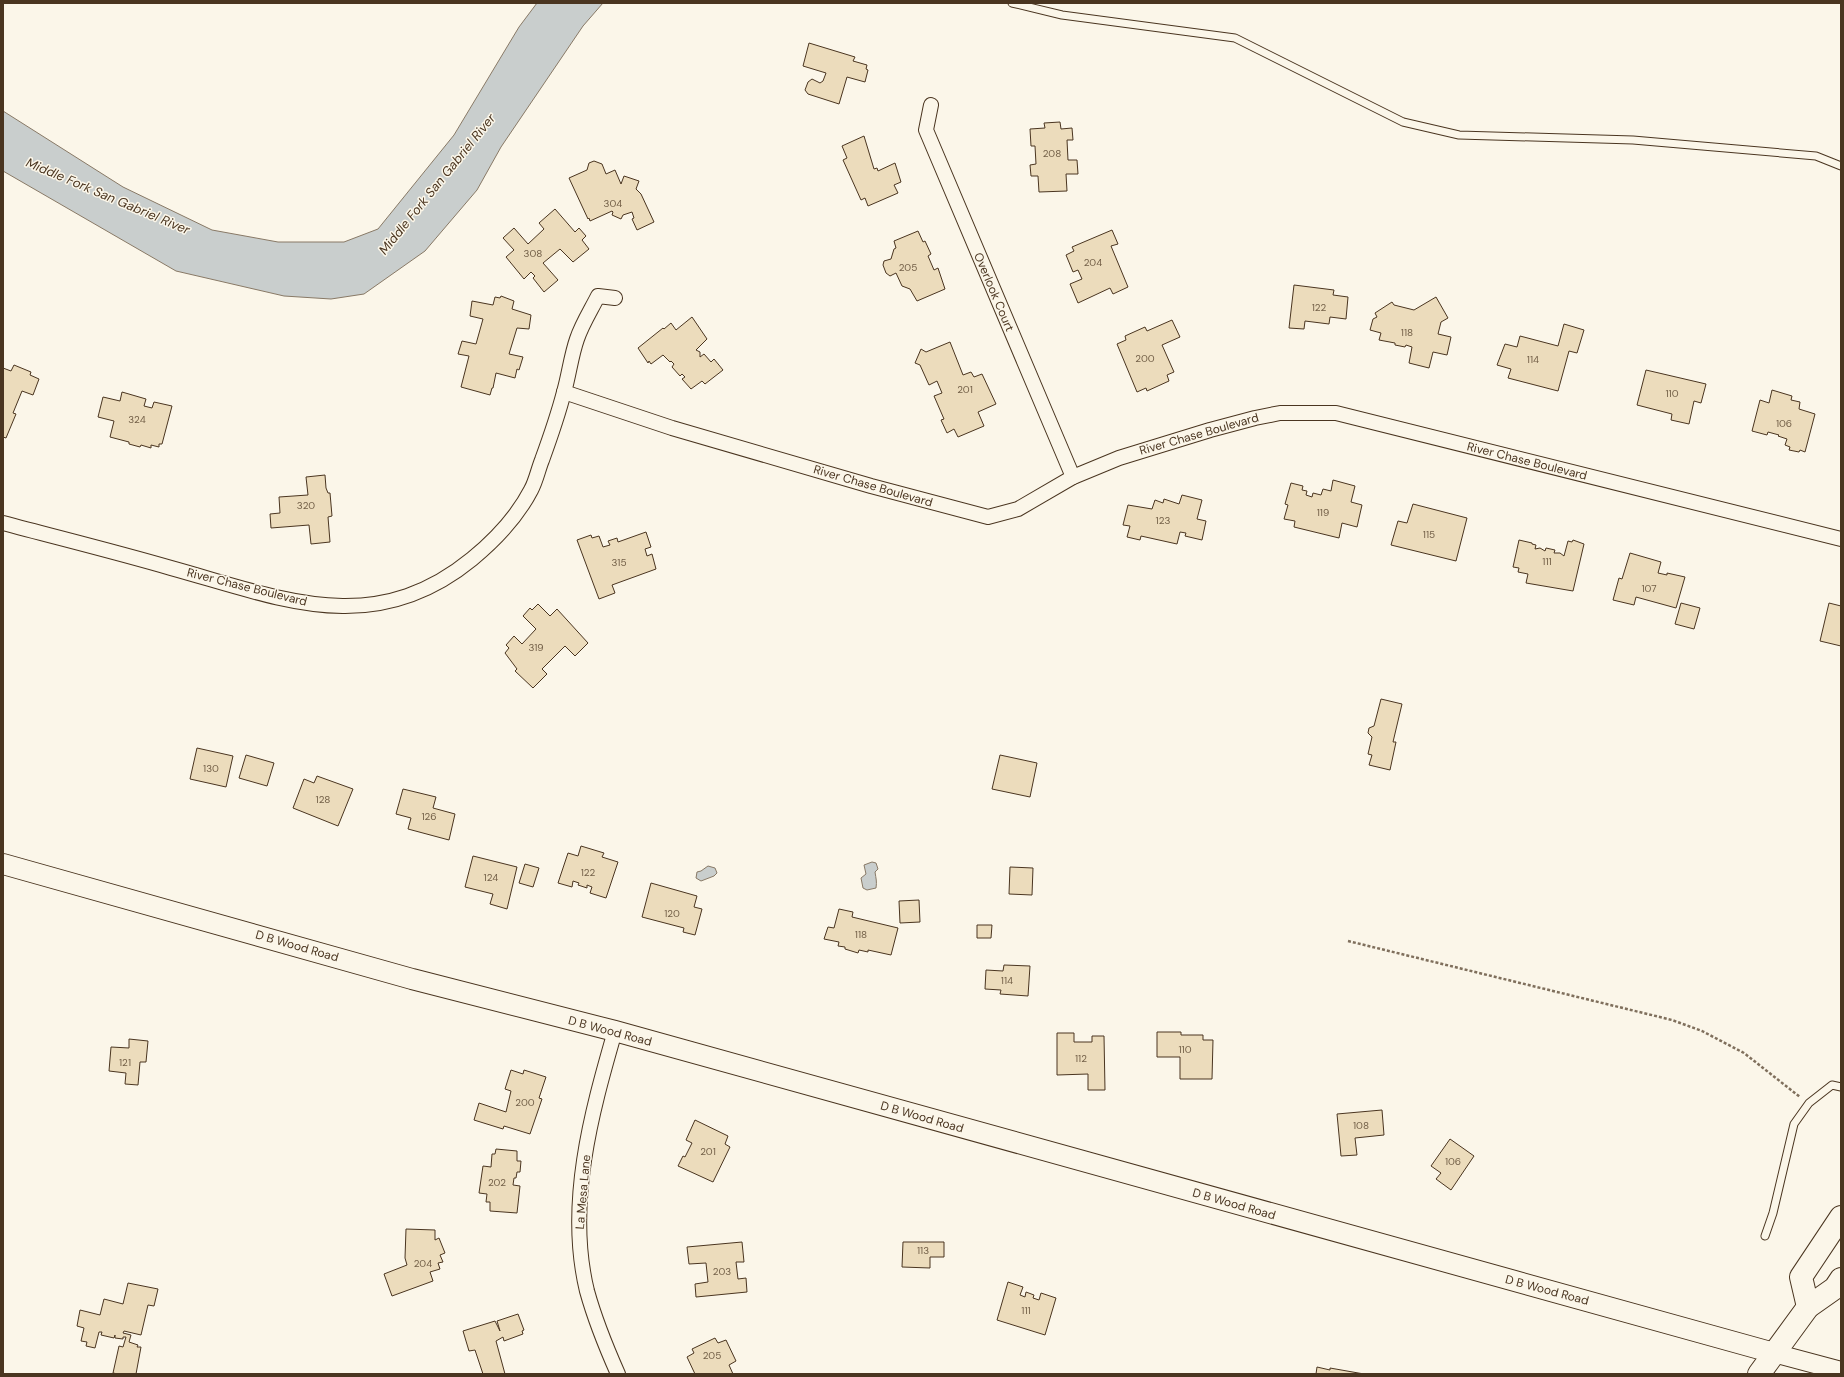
<svg xmlns="http://www.w3.org/2000/svg" width="1844" height="1377" font-family="'DM Sans',sans-serif">
	<style>
		.water { fill: #c9cecd; stroke: #887966 }
		.building { fill: #ecdcbc; stroke: #4a3520 }
		.lines { fill: none; stroke-linecap: round; stroke-linejoin: round }
		.service-casing { stroke: #4a3520; stroke-width: 9 }
		.minor-casing { stroke: #4a3520; stroke-width: 16 }
		.tertiary-casing { stroke: #4a3520; stroke-width: 20 }
		.secondary-casing { stroke: #4a3520; stroke-width: 22 }
		.primary-casing { stroke: #4a3520; stroke-width: 24 }
		.path { stroke: #7f6f5c; stroke-width: 2.5; stroke-dasharray: 3 2; stroke-linecap: butt }
		.service { stroke: #fbf6e9; stroke-width: 7 }
		.minor { stroke: #fbf6e9; stroke-width: 14 }
		.tertiary { stroke: #fbf6e9; stroke-width: 18 }
		.secondary { stroke: #fbf6e9; stroke-width: 20 }
		.primary { stroke: #fbf6e9; stroke-width: 22 }
		.labels { text-anchor: middle; dominant-baseline: central; stroke-width: 3; stroke-linejoin: round; paint-order: stroke }
		.number-label { font-size: 10px; fill: #725f47 }
		.street-label { font-size: 12px; fill: #4a3520; stroke: #fbf6e9 }
		.water-label { font-size: 13px; font-style: italic; fill: #4a3520; stroke: #fbf6e9 }
	</style>
	<rect width="100%" height="100%" fill="#fbf6e9"/>
	<g class="water">
		<path d="M 537,3 L 603,3 L 583,26 L 501,147 L 477,190 L 425,251 L 364,294 L 331,299 L 284,296 L 176,271 L 3,171 L 3,111 L 123,187 L 212,230 L 278,242 L 344,242 L 378,229 L 454,135 L 519,27 Z"/>
		<path d="M 872,862 L 876,863 L 878,869 L 875,872 C 876,879 877,881 876,888 L 867,890 L 863,888 L 861,878 L 866,874 L 864,865 Z"/>
		<path d="M 708,866 L 715,868 L 717,873 L 714,876 L 701,881 L 696,878 L 697,872 L 701,871 Z"/>
	</g>
	<g class="building">
		<path d="M 809,43 L 855,57 L 853,61 L 867,65 L 866,69 L 868,70 L 865,82 L 847,77 L 839,104 L 808,94 L 805,90 L 808,82 L 812,79 L 820,83 L 823,81 L 826,73 L 803,66 Z"/>
		<path d="M 1060,122 L 1061,129 L 1072,128 L 1073,140 L 1067,140 L 1068,160 L 1077,160 L 1078,174 L 1066,174 L 1067,191 L 1039,192 L 1038,176 L 1031,176 L 1030,165 L 1036,164 L 1035,146 L 1031,146 L 1030,129 L 1045,128 L 1044,123 Z"/>
		<path d="M 864,136 L 874,169 L 877,168 L 878,171 L 895,163 L 901,182 L 894,185 L 898,193 L 868,206 L 865,198 L 861,200 L 843,160 L 847,158 L 842,146 Z"/>
		<path d="M 594,161 L 602,164 L 606,174 L 615,170 L 621,184 L 624,176 L 639,181 L 636,189 L 641,194 L 654,222 L 637,230 L 632,219 L 634,218 L 632,212 L 623,215 L 621,219 L 612,215 L 613,212 L 612,211 L 590,221 L 589,218 L 588,219 L 569,178 L 587,170 L 589,163 Z"/>
		<path d="M 555,209 L 575,232 L 579,228 L 586,236 L 582,240 L 589,249 L 573,262 L 560,249 L 543,263 L 558,280 L 544,292 L 533,278 L 535,276 L 531,272 L 524,279 L 506,257 L 514,250 L 503,238 L 514,228 L 528,244 L 544,229 L 539,223 Z"/>
		<path d="M 1112,230 L 1118,244 L 1111,246 L 1128,287 L 1113,294 L 1110,288 L 1078,303 L 1070,284 L 1082,279 L 1078,270 L 1073,272 L 1066,255 L 1074,251 L 1072,247 Z"/>
		<path d="M 918,231 L 923,242 L 925,241 L 931,254 L 928,256 L 934,270 L 938,268 L 945,289 L 917,301 L 910,289 L 902,286 L 896,273 L 890,276 L 886,273 L 883,265 L 884,261 L 891,259 L 894,249 L 896,248 L 894,241 Z"/>
		<path d="M 1294,285 L 1334,290 L 1333,295 L 1348,297 L 1346,319 L 1330,317 L 1329,324 L 1305,321 L 1304,329 L 1289,328 Z"/>
		<path d="M 501,296 L 514,301 L 512,309 L 531,315 L 529,329 L 517,328 L 509,354 L 523,357 L 519,370 L 517,369 L 515,378 L 496,373 L 493,388 L 492,388 L 490,395 L 461,387 L 469,356 L 458,354 L 462,341 L 476,344 L 483,319 L 470,316 L 472,301 L 493,305 L 495,297 L 500,298 Z"/>
		<path d="M 1436,297 L 1448,318 L 1441,322 L 1438,334 L 1451,337 L 1447,355 L 1433,352 L 1429,368 L 1409,363 L 1412,347 L 1406,345 L 1405,347 L 1395,345 L 1395,343 L 1379,340 L 1381,333 L 1370,330 L 1373,319 L 1377,317 L 1375,313 L 1392,302 L 1394,305 L 1414,310 Z"/>
		<path d="M 692,317 L 707,339 L 696,350 L 700,352 L 700,357 L 704,354 L 711,362 L 714,359 L 723,370 L 705,384 L 702,381 L 691,389 L 682,379 L 685,377 L 682,374 L 680,376 L 672,367 L 674,364 L 671,361 L 670,362 L 663,355 L 651,364 L 649,361 L 648,363 L 638,348 L 663,328 L 664,329 L 671,323 L 676,330 Z"/>
		<path d="M 1172,320 L 1180,337 L 1162,345 L 1174,372 L 1167,375 L 1169,381 L 1147,391 L 1146,388 L 1137,392 L 1117,344 L 1126,340 L 1125,336 L 1145,327 L 1147,331 Z"/>
		<path d="M 1564,324 L 1584,330 L 1577,353 L 1569,351 L 1558,391 L 1508,378 L 1511,369 L 1497,365 L 1505,344 L 1517,347 L 1520,336 L 1558,346 Z"/>
		<path d="M 950,342 L 963,375 L 971,372 L 974,377 L 982,374 L 996,404 L 978,412 L 984,426 L 958,437 L 954,429 L 947,433 L 941,420 L 944,419 L 934,396 L 942,393 L 937,381 L 929,385 L 920,365 L 915,363 L 921,349 L 926,352 Z"/>
		<path d="M 14,365 L 31,372 L 30,375 L 39,379 L 33,395 L 22,391 L 13,413 L 16,414 L 6,438 L 3,437 L 3,368 L 11,371 Z"/>
		<path d="M 1646,370 L 1706,384 L 1701,403 L 1694,401 L 1689,424 L 1671,420 L 1672,414 L 1637,405 Z"/>
		<path d="M 1772,390 L 1792,396 L 1791,400 L 1800,402 L 1799,409 L 1815,414 L 1805,452 L 1800,450 L 1799,452 L 1789,450 L 1790,447 L 1785,445 L 1787,439 L 1778,436 L 1779,435 L 1768,432 L 1767,435 L 1752,431 L 1760,400 L 1769,403 Z"/>
		<path d="M 122,392 L 146,399 L 144,406 L 152,408 L 154,402 L 172,406 L 162,444 L 159,444 L 159,447 L 151,445 L 151,448 L 141,445 L 140,447 L 129,444 L 129,442 L 110,437 L 114,421 L 98,417 L 103,397 L 120,401 Z"/>
		<path d="M 325,475 L 326,488 L 328,493 L 330,493 L 332,516 L 328,517 L 330,542 L 311,544 L 309,525 L 271,528 L 270,514 L 280,513 L 279,497 L 308,495 L 306,477 Z"/>
		<path d="M 1333,480 L 1355,486 L 1351,502 L 1362,505 L 1357,527 L 1342,523 L 1339,538 L 1294,527 L 1295,521 L 1284,519 L 1288,505 L 1285,504 L 1291,483 L 1303,486 L 1302,490 L 1307,491 L 1306,495 L 1312,497 L 1313,493 L 1321,495 L 1323,489 L 1331,491 Z"/>
		<path d="M 1182,495 L 1202,500 L 1197,519 L 1206,521 L 1202,540 L 1185,536 L 1186,533 L 1180,532 L 1177,544 L 1141,536 L 1140,540 L 1127,537 L 1130,526 L 1123,525 L 1128,505 L 1152,509 L 1155,500 L 1163,503 L 1164,499 L 1179,504 Z"/>
		<path d="M 1413,504 L 1467,518 L 1456,561 L 1391,545 L 1398,521 L 1407,523 Z"/>
		<path d="M 646,532 L 651,547 L 645,549 L 647,556 L 652,554 L 656,569 L 612,585 L 615,593 L 599,599 L 577,540 L 591,535 L 592,538 L 599,536 L 603,547 L 610,545 L 608,541 L 617,538 L 618,542 Z"/>
		<path d="M 1519,540 L 1532,543 L 1532,544 L 1536,545 L 1535,549 L 1540,548 L 1545,551 L 1546,548 L 1555,550 L 1554,553 L 1560,553 L 1564,556 L 1568,541 L 1572,542 L 1573,540 L 1584,544 L 1573,591 L 1526,583 L 1528,574 L 1518,572 L 1519,568 L 1513,567 Z"/>
		<path d="M 1630,553 L 1661,562 L 1658,573 L 1667,575 L 1667,573 L 1685,577 L 1676,608 L 1636,597 L 1634,605 L 1613,600 L 1619,578 L 1622,579 Z"/>
		<path d="M 1681,603 L 1700,608 L 1694,629 L 1675,624 Z"/>
		<path d="M 1829,603 L 1841,606 L 1841,646 L 1820,641 Z"/>
		<path d="M 538,604 L 550,616 L 557,609 L 588,643 L 575,656 L 565,646 L 542,669 L 547,674 L 533,688 L 515,671 L 517,669 L 505,653 L 509,648 L 506,645 L 514,636 L 522,644 L 536,629 L 523,616 L 530,608 L 532,610 Z"/>
		<path d="M 1381,699 L 1402,704 L 1393,742 L 1396,742 L 1390,770 L 1369,765 L 1372,755 L 1368,754 L 1372,737 L 1368,733 L 1369,728 L 1374,726 Z"/>
		<path d="M 197,748 L 233,756 L 226,787 L 190,779 Z"/>
		<path d="M 246,755 L 274,763 L 267,786 L 239,778 Z"/>
		<path d="M 1000,755 L 1037,763 L 1030,797 L 992,789 Z"/>
		<path d="M 317,776 L 353,789 L 338,826 L 293,808 L 304,779 L 314,783 Z"/>
		<path d="M 403,789 L 436,797 L 433,808 L 455,814 L 449,840 L 408,829 L 411,818 L 396,814 Z"/>
		<path d="M 581,846 L 604,853 L 602,857 L 618,862 L 606,898 L 590,893 L 592,887 L 587,885 L 587,888 L 578,885 L 579,883 L 573,881 L 572,887 L 558,883 L 568,853 L 578,856 Z"/>
		<path d="M 473,856 L 517,867 L 507,909 L 490,904 L 493,894 L 465,887 Z"/>
		<path d="M 525,864 L 539,868 L 533,887 L 519,883 Z"/>
		<path d="M 1010,867 L 1033,868 L 1032,895 L 1009,894 Z"/>
		<path d="M 651,883 L 697,896 L 694,907 L 702,909 L 695,935 L 683,932 L 684,928 L 642,917 Z"/>
		<path d="M 919,900 L 920,922 L 900,923 L 899,901 Z"/>
		<path d="M 839,909 L 853,912 L 852,917 L 898,928 L 891,955 L 868,950 L 868,952 L 859,950 L 858,953 L 845,949 L 845,947 L 838,946 L 839,942 L 824,939 L 828,927 L 834,928 Z"/>
		<path d="M 977,925 L 992,925 L 991,938 L 977,938 Z"/>
		<path d="M 1004,965 L 1030,966 L 1028,996 L 1000,994 L 1001,990 L 985,989 L 986,970 L 1003,971 Z"/>
		<path d="M 1157,1032 L 1181,1032 L 1181,1035 L 1203,1035 L 1203,1040 L 1213,1040 L 1212,1079 L 1180,1079 L 1180,1057 L 1157,1057 Z"/>
		<path d="M 1057,1033 L 1074,1033 L 1074,1042 L 1092,1042 L 1092,1036 L 1104,1036 L 1105,1090 L 1088,1090 L 1088,1074 L 1057,1075 Z"/>
		<path d="M 129,1039 L 148,1041 L 146,1062 L 140,1062 L 138,1085 L 125,1084 L 126,1073 L 109,1071 L 111,1047 L 129,1048 Z"/>
		<path d="M 511,1070 L 523,1074 L 524,1070 L 546,1077 L 539,1098 L 542,1099 L 530,1134 L 504,1126 L 503,1129 L 474,1120 L 479,1103 L 506,1112 L 511,1091 L 505,1089 Z"/>
		<path d="M 1382,1110 L 1384,1135 L 1355,1138 L 1357,1155 L 1341,1156 L 1337,1114 Z"/>
		<path d="M 695,1120 L 728,1136 L 725,1144 L 730,1147 L 713,1182 L 678,1166 L 683,1156 L 685,1157 L 692,1143 L 686,1140 Z"/>
		<path d="M 1450,1139 L 1474,1156 L 1451,1190 L 1436,1179 L 1441,1173 L 1431,1166 Z"/>
		<path d="M 496,1149 L 517,1151 L 517,1161 L 521,1161 L 520,1172 L 517,1172 L 516,1178 L 514,1178 L 513,1185 L 520,1186 L 517,1213 L 490,1211 L 490,1202 L 486,1202 L 487,1194 L 479,1193 L 483,1166 L 491,1167 L 492,1154 L 495,1154 Z"/>
		<path d="M 406,1229 L 435,1230 L 435,1240 L 439,1238 L 445,1253 L 440,1255 L 443,1262 L 438,1263 L 440,1269 L 430,1272 L 433,1281 L 392,1296 L 384,1274 L 407,1265 L 405,1258 Z"/>
		<path d="M 742,1242 L 744,1262 L 736,1262 L 738,1279 L 746,1278 L 747,1292 L 696,1297 L 695,1284 L 708,1282 L 706,1263 L 689,1264 L 687,1247 Z"/>
		<path d="M 903,1242 L 944,1242 L 944,1257 L 930,1257 L 930,1268 L 902,1267 Z"/>
		<path d="M 1008,1282 L 1023,1287 L 1020,1295 L 1025,1297 L 1026,1292 L 1034,1295 L 1033,1298 L 1039,1300 L 1041,1293 L 1056,1298 L 1045,1335 L 997,1320 Z"/>
		<path d="M 128,1283 L 158,1289 L 154,1306 L 148,1305 L 141,1335 L 124,1331 L 123,1333 L 131,1335 L 129,1342 L 138,1345 L 137,1347 L 141,1347 L 136,1374 L 118,1374 L 113,1373 L 119,1346 L 123,1347 L 126,1337 L 123,1337 L 123,1339 L 115,1338 L 115,1335 L 114,1338 L 101,1335 L 102,1332 L 99,1332 L 95,1348 L 86,1346 L 87,1342 L 81,1341 L 84,1328 L 77,1326 L 80,1310 L 100,1315 L 104,1299 L 123,1304 Z"/>
		<path d="M 518,1314 L 524,1330 L 522,1331 L 523,1334 L 504,1341 L 503,1337 L 496,1341 L 505,1374 L 483,1374 L 475,1350 L 469,1351 L 463,1331 L 495,1321 L 500,1331 L 497,1321 Z"/>
		<path d="M 715,1338 L 718,1343 L 726,1340 L 736,1361 L 729,1365 L 733,1374 L 695,1374 L 687,1357 L 694,1353 L 692,1349 Z"/>
		<path d="M 1317,1367 L 1330,1370 L 1330,1368 L 1364,1374 L 1316,1374 Z"/>
	</g>
	<g class="lines">
		<defs>
			<g id="service">
				<path d="M 1012,3 L 1062,15 L 1235,38 L 1403,122 L 1459,135 L 1633,140 L 1816,156 L 1841,166"/>
				<path d="M 1765,1236 L 1773,1213 L 1794,1124 L 1809,1103 L 1832,1085 L 1841,1087"/>
			</g>
			<g id="minor">
				<path d="M 931,105 L 926,130 L 1073,477"/>
				<path d="M 564,392 L 672,428 L 871,486 L 988,517 L 1018,509 L 1073,477 L 1119,458 L 1210,430 L 1255,418 L 1280,413 L 1336,413 L 1841,539"/>
				<path d="M 3,523 C 59,538 116,552 171,568 C 280,598 373,640 472,559 C 495,540 517,517 531,490 C 536,481 538,470 542,460 C 550,438 558,415 564,392 C 569,375 571,356 577,339 C 582,324 591,310 598,296 L 615,298"/>
				<path d="M 615,1031 C 591,1114 566,1205 587,1291 C 595,1320 606,1347 618,1374"/>
			</g>
			<path id="tertiary" d="M 1774,1353 L 1841,1371"/>
			<path id="secondary" d="M 3,864 L 412,979 L 615,1031 L 1774,1353"/>
			<g id="primary">
				<path d="M 1808,1307 L 1801,1277 L 1841,1217"/>
				<path d="M 1759,1374 L 1808,1307 L 1835,1288 L 1841,1279"/>
			</g>
		</defs>
		<use href="#service" class="service-casing"/>
		<use href="#minor" class="minor-casing"/>
		<use href="#tertiary" class="tertiary-casing"/>
		<use href="#secondary" class="secondary-casing"/>
		<use href="#primary" class="primary-casing"/>
		<path class="path" d="M 1348,941 L 1672,1020 L 1702,1031 L 1744,1053 L 1800,1097"/>
		<use href="#service" class="service"/>
		<use href="#minor" class="minor"/>
		<use href="#tertiary" class="tertiary"/>
		<use href="#secondary" class="secondary"/>
		<use href="#primary" class="primary"/>
	</g>
	<g class="labels">
		<g class="number-label">
			<text x="1052" y="153">208</text>
			<text x="613" y="203">304</text>
			<text x="533" y="253">308</text>
			<text x="1093" y="262">204</text>
			<text x="908" y="267">205</text>
			<text x="1319" y="307">122</text>
			<text x="1407" y="332">118</text>
			<text x="1145" y="358">200</text>
			<text x="1533" y="359">114</text>
			<text x="965" y="389">201</text>
			<text x="1672" y="393">110</text>
			<text x="137" y="419">324</text>
			<text x="1784" y="423">106</text>
			<text x="306" y="505">320</text>
			<text x="1323" y="512">119</text>
			<text x="1163" y="520">123</text>
			<text x="1429" y="534">115</text>
			<text x="1547" y="561">111</text>
			<text x="619" y="562">315</text>
			<text x="1649" y="588">107</text>
			<text x="536" y="647">319</text>
			<text x="211" y="768">130</text>
			<text x="323" y="799">128</text>
			<text x="429" y="816">126</text>
			<text x="588" y="872">122</text>
			<text x="491" y="877">124</text>
			<text x="672" y="913">120</text>
			<text x="861" y="934">118</text>
			<text x="1007" y="980">114</text>
			<text x="1185" y="1049">110</text>
			<text x="1081" y="1058">112</text>
			<text x="125" y="1062">121</text>
			<text x="525" y="1102">200</text>
			<text x="1361" y="1125">108</text>
			<text x="708" y="1151">201</text>
			<text x="1453" y="1161">106</text>
			<text x="497" y="1182">202</text>
			<text x="923" y="1250">113</text>
			<text x="423" y="1263">204</text>
			<text x="722" y="1271">203</text>
			<text x="1026" y="1310">111</text>
			<text x="712" y="1355">205</text>
		</g>
		<g class="street-label">
			<text transform="translate(994 292) rotate(67)">Overlook Court</text>
			<text transform="translate(1199 434) rotate(-16)">River Chase Boulevard</text>
			<text transform="translate(1527 461) rotate(14)">River Chase Boulevard</text>
			<text transform="translate(873 486) rotate(16)">River Chase Boulevard</text>
			<text transform="translate(247 587) rotate(14)">River Chase Boulevard</text>
			<text transform="translate(297 946) rotate(16)">D B Wood Road</text>
			<text transform="translate(610 1031) rotate(15)">D B Wood Road</text>
			<text transform="translate(922 1117) rotate(16)">D B Wood Road</text>
			<text transform="translate(583 1192) rotate(-85)">La Mesa Lane</text>
			<text transform="translate(1234 1204) rotate(16)">D B Wood Road</text>
			<text transform="translate(1547 1290) rotate(15)">D B Wood Road</text>
		</g>
		<g class="water-label">
			<text transform="translate(437 184) rotate(-51)">Middle Fork San Gabriel River</text>
			<text transform="translate(108 196) rotate(23)">Middle Fork San Gabriel River</text>
		</g>
	</g>
	<rect width="1844" height="1377" fill="none" stroke="#4a3520" stroke-width="8"/>
</svg>
